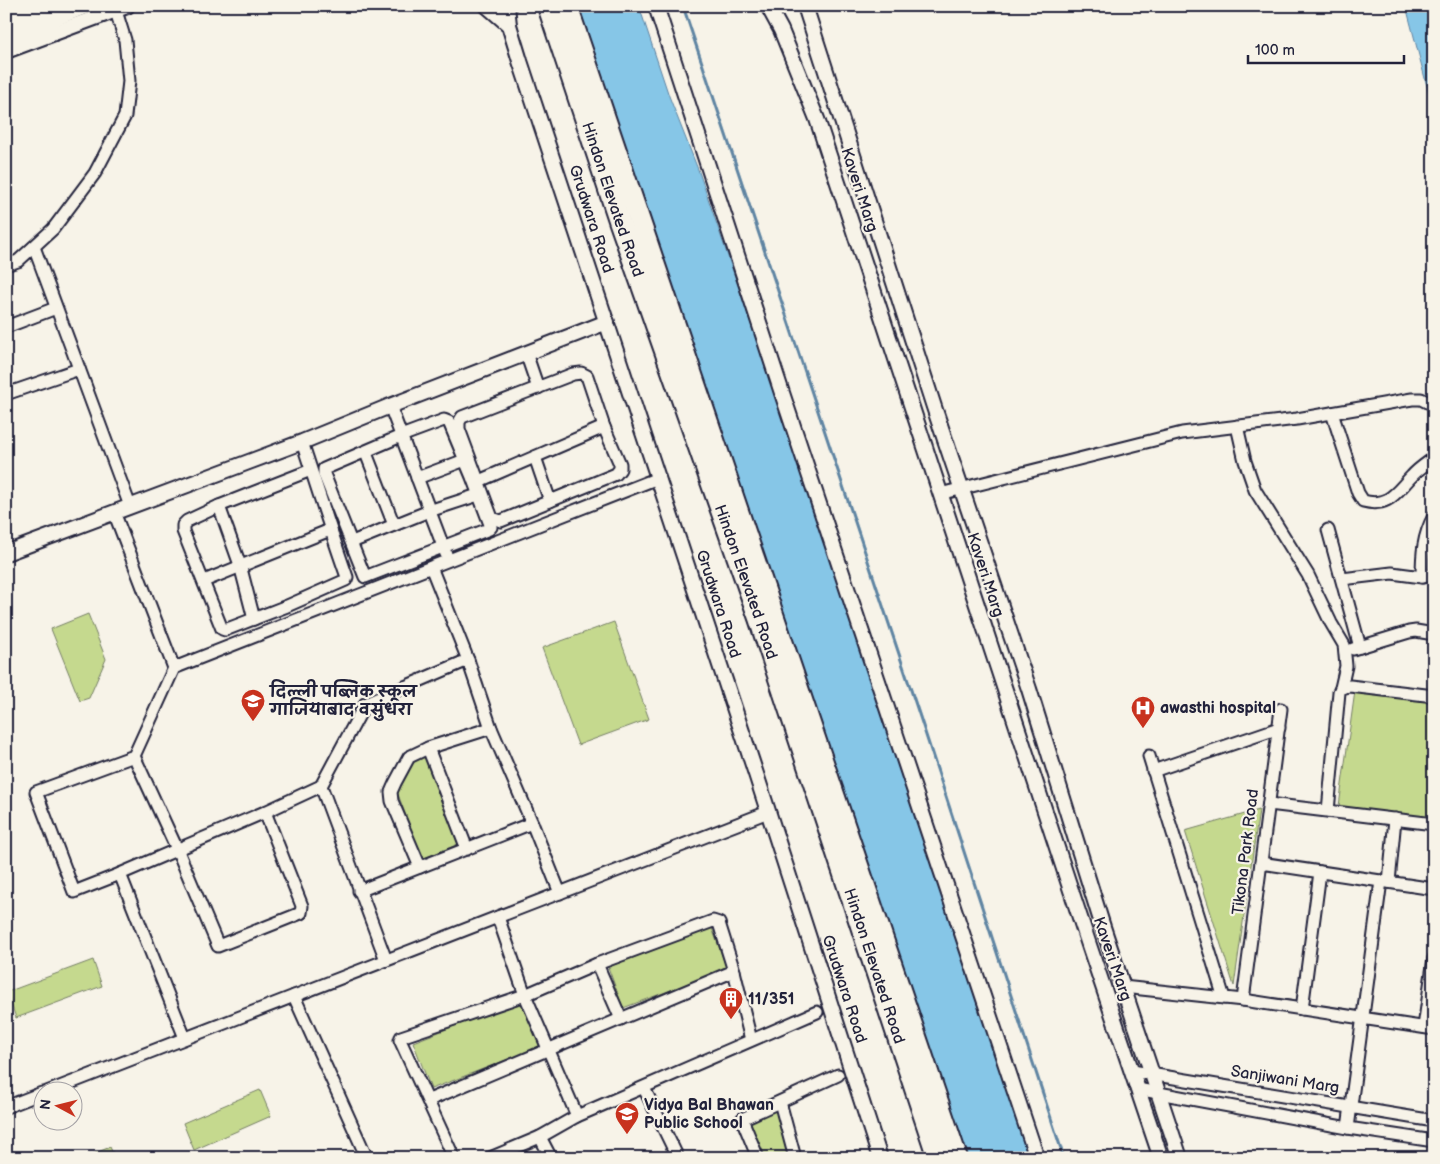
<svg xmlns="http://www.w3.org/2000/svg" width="1440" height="1164" font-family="'Balsamiq Sans','Playpen Sans Deva',sans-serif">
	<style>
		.green { fill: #c5d98e; stroke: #747e64 }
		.water { fill: #86c6e7; stroke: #5e84a2 }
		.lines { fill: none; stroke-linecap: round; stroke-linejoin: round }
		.stream { stroke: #5e84a2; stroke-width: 3 }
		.minor-casing { stroke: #22223b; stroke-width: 15 }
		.tertiary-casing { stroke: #22223b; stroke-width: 18 }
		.secondary-casing { stroke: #22223b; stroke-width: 19 }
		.motorway-casing { stroke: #22223b; stroke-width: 24 }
		.minor { stroke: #f7f3e8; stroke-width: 11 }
		.tertiary { stroke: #f7f3e8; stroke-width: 14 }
		.secondary { stroke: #f7f3e8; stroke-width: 15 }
		.motorway { stroke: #f7f3e8; stroke-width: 20 }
		.labels { text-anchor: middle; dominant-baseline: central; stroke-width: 4.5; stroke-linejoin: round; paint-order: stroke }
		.street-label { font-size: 16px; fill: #22223b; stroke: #f7f3e8 }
		.poi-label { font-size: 16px; font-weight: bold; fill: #22223b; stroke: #f7f3e8; text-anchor: start }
	</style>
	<rect width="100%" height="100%" fill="#f7f3e8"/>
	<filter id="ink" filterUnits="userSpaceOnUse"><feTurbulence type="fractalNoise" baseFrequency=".02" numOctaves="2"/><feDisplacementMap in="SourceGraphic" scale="10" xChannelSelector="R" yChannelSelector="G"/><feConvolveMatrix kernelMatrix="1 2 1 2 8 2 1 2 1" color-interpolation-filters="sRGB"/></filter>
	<g filter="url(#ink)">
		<g class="green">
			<path d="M 88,614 L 106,659 L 89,698 L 80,701 L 51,629 Z"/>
			<path d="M 614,622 L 649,719 L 578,745 L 542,648 Z"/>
			<path d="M 1355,691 L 1434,702 L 1434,819 L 1339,806 Z"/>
			<path d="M 425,753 L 461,843 L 422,859 L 396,789 L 418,756 Z"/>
			<path d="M 1259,810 L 1234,986 L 1185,831 Z"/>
			<path d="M 712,928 L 727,969 L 623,1008 L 608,967 Z"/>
			<path d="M 93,960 L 102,986 L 16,1018 L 7,992 Z"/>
			<path d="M 522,1000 L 540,1047 L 431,1089 L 413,1042 Z"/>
			<path d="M 260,1090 L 271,1116 L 194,1150 L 183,1123 Z"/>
			<path d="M 776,1109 L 791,1158 L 762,1158 L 747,1122 Z"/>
			<path d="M 110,1147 L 115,1158 L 84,1158 Z"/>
		</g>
		<g class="water">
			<path d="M 571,6 L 639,6 L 669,96 L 699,172 L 844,595 L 1029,1158 L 959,1158 Z"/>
			<path d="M 1406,6 L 1434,6 L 1434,113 Z"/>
		</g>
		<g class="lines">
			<path class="stream" d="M 683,6 L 921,720 L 1064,1158"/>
			<defs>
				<g id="minor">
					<path d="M 34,247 L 130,506"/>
					<path d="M 6,265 L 18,261 L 53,229 L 95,173 L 125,116 L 129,81 L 125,40 L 116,11"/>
					<path d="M 6,327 L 56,308"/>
					<path d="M 526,353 L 538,388"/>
					<path d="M 581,373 L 587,376 L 604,427 L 620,464 L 620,469 L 616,474 L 501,521 L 492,518 L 459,429 L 459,422 L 462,417 L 573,374 Z"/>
					<path d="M 6,394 L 79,369"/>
					<path d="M 390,406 L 446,554"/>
					<path d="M 1332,413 L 1358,493 L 1363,501 C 1389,508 1396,492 1412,476 C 1418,469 1426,464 1434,458"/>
					<path d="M 444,420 L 449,422 L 472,477 L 491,527 L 489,529 L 365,577 L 324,474 L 324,469 L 401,436 Z"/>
					<path d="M 1237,426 L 1245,461 L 1255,490 L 1308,575 L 1331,623 L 1344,645 L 1346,666 L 1341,688"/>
					<path d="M 302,442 C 317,487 331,532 347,577 L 346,580 L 287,606 L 225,630 L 222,629 L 183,531 L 183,525 L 187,521 L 219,506 L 311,470"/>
					<path d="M 366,453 L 394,525"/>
					<path d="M 535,457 L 550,501"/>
					<path d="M 417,478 L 465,460"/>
					<path d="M 479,481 L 604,427"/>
					<path d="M 940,494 L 1182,433 L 1297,419 L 1412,399 L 1421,399 L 1427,402"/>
					<path d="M 219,506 L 240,565 L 254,619"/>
					<path d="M 114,512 L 174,668"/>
					<path d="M 1328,530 L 1360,647"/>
					<path d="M 352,542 L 429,511 L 478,495"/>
					<path d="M 431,567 L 468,660 L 491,728 L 532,823 L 560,893"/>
					<path d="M 1422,577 C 1422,554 1423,536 1434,516"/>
					<path d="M 1342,579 L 1392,573 L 1422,577 L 1434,575"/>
					<path d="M 204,581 L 330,530"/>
					<path d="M 1353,649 L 1409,632 L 1416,631 L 1434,634"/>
					<path d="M 468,660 L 365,704 L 321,786 L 265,812 L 120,874 L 74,892 L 36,792 L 134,756 L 174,668 L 658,478"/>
					<path d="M 428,748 L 467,849"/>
					<path d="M 134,756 L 177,849 L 218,946 L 301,913 L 302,906 L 265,812"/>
					<path d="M 1149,756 L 1224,998"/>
					<path d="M 1153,771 L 1279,728"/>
					<path d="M 321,786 L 386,960"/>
					<path d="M 1269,804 L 1434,824"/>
					<path d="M 1328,811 L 1339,692 L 1341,688 L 1350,686 L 1434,696"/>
					<path d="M 1261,863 L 1434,889"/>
					<path d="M 420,867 L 392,801 L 391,792 L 395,783 L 409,757 L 428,748 L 491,728"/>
					<path d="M 120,874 L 185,1038"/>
					<path d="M 1389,882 L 1395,819"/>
					<path d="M 359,891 L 532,823"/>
					<path d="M 498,917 L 525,995 L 577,1116"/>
					<path d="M 597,964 L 621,1019"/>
					<path d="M 734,971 L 751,1040"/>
					<path d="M 1123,987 L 1243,1000 L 1434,1029"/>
					<path d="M 294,996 L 367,1158"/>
					<path d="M 1243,1000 L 1281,709"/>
					<path d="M 1302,1009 L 1320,872"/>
					<path d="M 1424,1027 L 1434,958"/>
					<path d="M 1132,1071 L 1434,1121"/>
					<path d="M 644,1088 L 678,1158"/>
					<path d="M 1137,1089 L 1348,1128 L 1434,1141"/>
					<path d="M 47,1092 L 768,812"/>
					<path d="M 429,1100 L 734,971 L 719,923 L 713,921 L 597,964 L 525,995 L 401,1037 L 400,1040 L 454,1158"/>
					<path d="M 780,1102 L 795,1158"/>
					<path d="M 6,1107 L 42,1093"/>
					<path d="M 1348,1128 L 1381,881"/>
					<path d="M 540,1137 L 551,1158"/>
					<path d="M 490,1158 L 540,1137 L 577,1116 L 817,1012"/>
					<path d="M 758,1158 L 742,1119 L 838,1075"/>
				</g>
				<g id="tertiary">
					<path d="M 487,6 L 509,25"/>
					<path d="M 507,6 L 509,25 L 520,61 L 756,774 L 880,1158"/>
					<path d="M 656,6 L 782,393 L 1037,1158"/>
					<path d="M 768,6 L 781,30 L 817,119 L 1090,948 L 1161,1158"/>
					<path d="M 805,6 L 934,407 L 1029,689 L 1103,927 L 1180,1158"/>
					<path d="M 6,51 L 127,6"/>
					<path d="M 6,553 L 302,442 L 390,406 L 607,322"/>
				</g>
				<path id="secondary" d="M 6,38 L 85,6"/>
				<g id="motorway">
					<path id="s1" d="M 548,6 L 620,223 L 759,618 L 938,1158"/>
					<path d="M 567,6 L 957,1158"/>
					<path d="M 6,21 L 47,6"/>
				</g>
			</defs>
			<use href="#minor" class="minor-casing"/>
			<use href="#tertiary" class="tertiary-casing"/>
			<use href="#secondary" class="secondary-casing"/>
			<use href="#motorway" class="motorway-casing"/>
			<use href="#minor" class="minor"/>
			<use href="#tertiary" class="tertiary"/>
			<use href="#secondary" class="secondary"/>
			<use href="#motorway" class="motorway"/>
		</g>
	</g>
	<defs>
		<symbol id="school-pin" viewBox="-11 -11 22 30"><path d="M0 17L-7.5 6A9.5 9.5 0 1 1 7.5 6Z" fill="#c8321e" stroke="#f7f3e8"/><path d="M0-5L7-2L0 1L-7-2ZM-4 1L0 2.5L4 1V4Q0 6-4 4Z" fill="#fff"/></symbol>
		<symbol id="hospital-pin" viewBox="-11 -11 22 30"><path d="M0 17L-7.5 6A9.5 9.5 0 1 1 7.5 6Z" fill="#c8321e" stroke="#f7f3e8"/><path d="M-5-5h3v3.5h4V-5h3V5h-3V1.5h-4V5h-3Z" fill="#fff"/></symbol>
		<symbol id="building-pin" viewBox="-11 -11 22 30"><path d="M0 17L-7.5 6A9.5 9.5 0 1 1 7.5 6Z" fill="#c8321e" stroke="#f7f3e8"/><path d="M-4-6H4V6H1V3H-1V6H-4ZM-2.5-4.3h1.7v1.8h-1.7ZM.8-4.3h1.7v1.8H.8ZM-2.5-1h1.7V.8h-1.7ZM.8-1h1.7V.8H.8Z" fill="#fff"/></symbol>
	</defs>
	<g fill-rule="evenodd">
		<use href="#school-pin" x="239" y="687" width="28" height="38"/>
		<use href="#hospital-pin" x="1129" y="694" width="28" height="38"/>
		<use href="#building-pin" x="717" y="985" width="28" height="38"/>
		<use href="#school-pin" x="613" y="1100" width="28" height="38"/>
	</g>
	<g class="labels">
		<g class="street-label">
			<text transform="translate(859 190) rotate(72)">Kaveri Marg</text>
			<text stroke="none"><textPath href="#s1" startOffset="204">Hindon Elevated Road</textPath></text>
			<text transform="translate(591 219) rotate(72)">Grudwara Road</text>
			<text transform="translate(985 575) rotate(72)">Kaveri Marg</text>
			<text stroke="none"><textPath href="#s1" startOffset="609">Hindon Elevated Road</textPath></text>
			<text transform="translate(718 604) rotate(72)">Grudwara Road</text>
			<text transform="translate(1246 852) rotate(-83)">Tikona Park Road</text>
			<text transform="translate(1112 959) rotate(71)">Kaveri Marg</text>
			<text stroke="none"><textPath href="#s1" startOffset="1014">Hindon Elevated Road</textPath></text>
			<text transform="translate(844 989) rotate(72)">Grudwara Road</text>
			<text transform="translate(1285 1080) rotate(9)">Sanjiwani Marg</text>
		</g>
		<g class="poi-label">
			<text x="270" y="692">दिल्ली पब्लिक स्कूल<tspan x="270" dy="18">गाजियाबाद वसुंधरा</tspan></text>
			<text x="1160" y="708">awasthi hospital</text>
			<text x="748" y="999">11/351</text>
			<text x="644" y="1105">Vidya Bal Bhawan<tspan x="644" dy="18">Public School</tspan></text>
		</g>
	</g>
	<rect width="1440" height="1164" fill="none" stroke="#f7f3e8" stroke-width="25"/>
	<rect x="12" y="12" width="1415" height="1139" fill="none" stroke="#22223b" stroke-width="2" filter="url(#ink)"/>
	<g transform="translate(58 1106) rotate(277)"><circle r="24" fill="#f7f3e8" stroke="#a29fa3"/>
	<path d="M0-4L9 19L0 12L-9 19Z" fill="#c8321e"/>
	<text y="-8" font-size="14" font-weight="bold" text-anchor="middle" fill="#22223b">N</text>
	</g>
	<path d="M1248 55v8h156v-8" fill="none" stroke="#22223b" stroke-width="2.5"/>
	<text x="1255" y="55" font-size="15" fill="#22223b" stroke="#f7f3e8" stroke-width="4" paint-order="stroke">100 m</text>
</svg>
